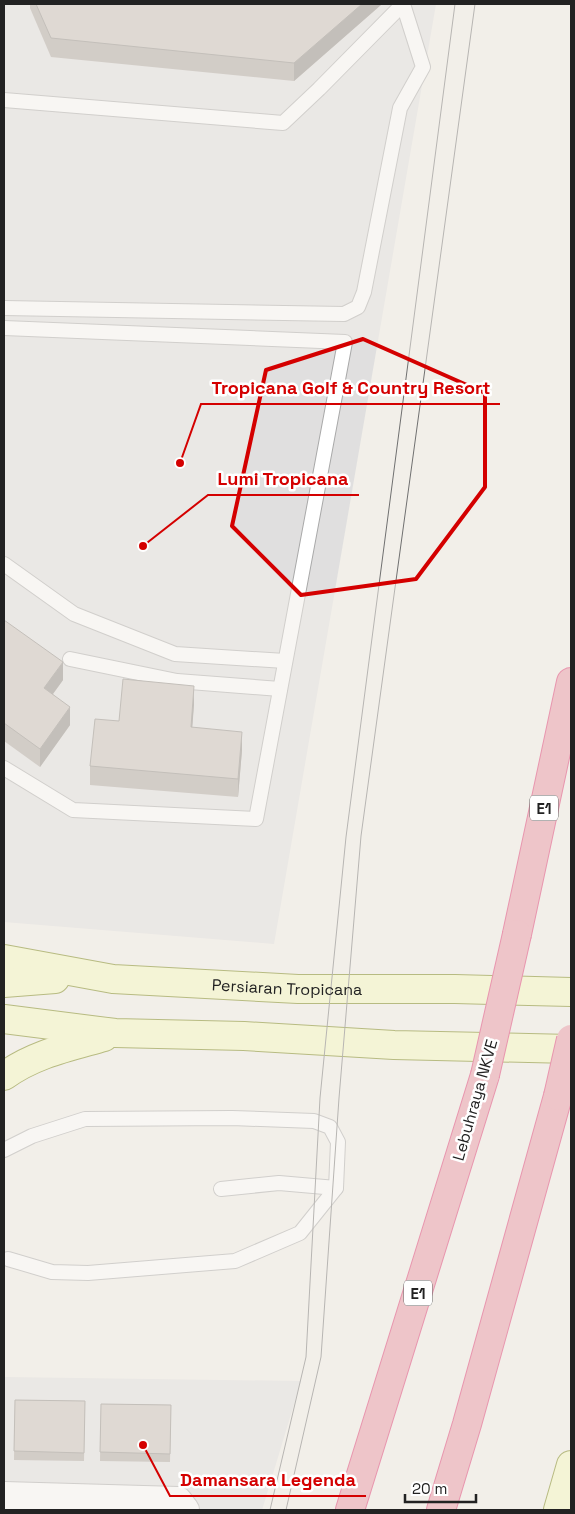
<svg xmlns="http://www.w3.org/2000/svg" width="575" height="1514" font-family="'Space Grotesk',sans-serif">
	<style>
		.residential { fill: #e0dfdf }
		.lines { fill: none; stroke-linecap: round; stroke-linejoin: round }
		.lane-casing { stroke: #a9a9a9; stroke-width: 16 }
		.street-casing { stroke: #a9a9a9; stroke-width: 30 }
		.secondary-casing { stroke: #707d05; stroke-width: 30 }
		.highway-casing { stroke: #dc2a67; stroke-width: 30 }
		.lane { stroke: #fff; stroke-width: 14 }
		.street { stroke: #fff; stroke-width: 28 }
		.secondary { stroke: #f7fabf; stroke-width: 28 }
		.highway { stroke: #e892a2; stroke-width: 28 }
		.tram { stroke: #707070; stroke-width: 1 }
		.highway-bridge-casing { stroke: #dc2a67; stroke-width: 30; stroke-linecap: butt }
		.highway-bridge { stroke: #e892a2; stroke-width: 28 }
		.wall { fill: #aba49e }
		.shaded-wall { fill: #8b8681 }
		.building { fill: #c7bfb8; stroke: #8b8681 }
		.marked { fill: none; stroke: #d40000; stroke-width: 4; stroke-linejoin: round }
		.labels { text-anchor: middle; dominant-baseline: central; stroke-width: 5; stroke-linejoin: round; paint-order: stroke }
		.shield { fill: #fff; stroke: #646464; stroke-width: 1 }
		.shield-label { font-size: 15px; font-weight: bold; fill: #222 }
		.street-label { font-size: 16px; fill: #222; stroke: #fff }
		.leader { fill: none; stroke: #d40000; stroke-width: 2 }
		.callout-dot { fill: #d40000; stroke: #fff; stroke-width: 2 }
		.callout-label { font-size: 18px; text-anchor: middle; font-weight: bold; fill: #d40000; stroke: #fff; stroke-width: 5; stroke-linejoin: round; paint-order: stroke }
	</style>
	<rect width="100%" height="100%" fill="#f2efe9"/>
	<g class="residential">
		<path d="M 4,4 L 436,4 L 274,944 L 4,922 Z"/>
		<path d="M 4,1377 L 301,1381 L 262,1510 L 4,1510 Z"/>
	</g>
	<g class="lines">
		<defs>
			<g id="lane">
				<path d="M 4,100 L 283,123 L 319,89 L 403,4"/>
				<path d="M 4,308 L 344,314 L 358,307 L 364,292 L 400,108 L 423,67 L 403,4"/>
				<path d="M 4,328 L 345,342 L 256,819 L 73,810 L 4,768"/>
				<path d="M 4,564 L 74,614 L 175,654 L 285,661"/>
				<path d="M 70,659 L 177,681 L 280,689"/>
				<path d="M 4,1150 L 32,1136 L 85,1119 L 232,1118 L 314,1121 L 330,1127 L 338,1142 L 336,1188 L 300,1233 L 235,1261 L 88,1273 L 52,1272 L 8,1259"/>
				<path d="M 221,1189 L 279,1183 L 336,1188"/>
			</g>
			<path id="street" d="M 4,1496 L 178,1501 L 185,1510"/>
			<g id="secondary">
				<path id="s1" d="M 4,959 L 113,979 L 298,989 L 455,989 L 571,992"/>
				<path d="M 4,983 L 55,979"/>
				<path d="M 4,1019 L 115,1033 L 244,1036 L 394,1045 L 571,1049"/>
				<path d="M 4,1076 C 34,1054 69,1047 104,1037"/>
				<path d="M 558,1510 L 571,1465"/>
			</g>
			<g id="highway">
				<path d="M 517,934 L 571,682"/>
				<path d="M 350,1510 L 485,1075"/>
				<path d="M 441,1510 L 467,1424 L 558,1096"/>
			</g>
		</defs>
		<use href="#lane" class="lane-casing"/>
		<use href="#street" class="street-casing"/>
		<use href="#secondary" class="secondary-casing"/>
		<use href="#highway" class="highway-casing"/>
		<use href="#lane" class="lane"/>
		<use href="#street" class="street"/>
		<use href="#secondary" class="secondary"/>
		<use href="#highway" class="highway"/>
		<g class="tram">
			<path d="M 270,1510 L 306,1357 L 320,1098 L 346,837 L 455,4"/>
			<path d="M 286,1510 L 321,1357 L 339,1098 L 361,836 L 475,4"/>
		</g>
		<defs>
			<g id="highway-bridge">
				<path d="M 485,1075 L 517,934"/>
				<path d="M 558,1096 L 571,1039"/>
			</g>
		</defs>
		<use href="#highway-bridge" class="highway-bridge-casing"/>
		<use href="#highway-bridge" class="highway-bridge"/>
	</g>
	<g class="wall">
		<path d="M 30,4 L 382,4 L 294,81 L 51,57 L 30,8 Z"/>
		<path d="M 4,620 L 63,680 L 53,694 L 70,725 L 40,767 L 4,741 Z"/>
		<path d="M 194,704 L 192,727 L 242,750 L 238,797 L 90,785 L 90,766 L 119,721 Z"/>
		<path d="M 15,1400 L 85,1401 L 84,1461 L 14,1460 Z"/>
		<path d="M 101,1404 L 171,1405 L 170,1462 L 100,1461 Z"/>
	</g>
	<g class="shaded-wall">
		<path d="M 362,4 L 382,4 L 294,81 L 294,63 Z"/>
		<path d="M 63,662 L 63,680 L 44,706 L 44,688 Z"/>
		<path d="M 194,686 L 194,704 L 191,745 L 191,727 Z"/>
		<path d="M 70,707 L 70,725 L 40,767 L 40,749 Z"/>
		<path d="M 242,732 L 242,750 L 238,797 L 238,779 Z"/>
	</g>
	<g class="building">
		<path d="M 36,4 L 362,4 L 294,63 L 51,38 Z"/>
		<path d="M 4,620 L 63,662 L 44,688 L 70,707 L 40,749 L 4,723 Z"/>
		<path d="M 123,679 L 194,686 L 191,727 L 242,732 L 238,779 L 90,766 L 95,719 L 119,721 Z"/>
		<path d="M 15,1400 L 85,1401 L 84,1453 L 14,1451 Z"/>
		<path d="M 101,1404 L 171,1405 L 170,1454 L 100,1452 Z"/>
	</g>
	<path d="M0 0H575V1514H0ZM 363,339 L 485,393 L 485,487 L 416,579 L 301,595 L 232,526 L 266,370 Z" fill="#f2efe9" fill-opacity=".55" fill-rule="evenodd"/>
	<path class="marked" d="M 363,339 L 485,393 L 485,487 L 416,579 L 301,595 L 232,526 L 266,370 Z"/>
	<g class="labels">
		<g class="shield">
			<rect x="530" y="795.5" width="28" height="25" rx="4"/>
			<rect x="404" y="1280.5" width="28" height="25" rx="4"/>
		</g>
		<g class="shield-label">
			<text x="544" y="808">E1</text>
			<text x="418" y="1293">E1</text>
		</g>
		<g class="street-label">
			<text stroke="none"><textPath href="#s1" startOffset="285">Persiaran Tropicana</textPath></text>
			<text transform="translate(475 1100) rotate(-74)">Lebuhraya NKVE</text>
		</g>
	</g>
	<path class="leader" d="M180 463L201 404H500M143 546L208 495H359M143 1445L170 1496H366"/>
	<g class="callout-dot">
		<circle cx="180" cy="463" r="5"/>
		<circle cx="143" cy="546" r="5"/>
		<circle cx="143" cy="1445" r="5"/>
	</g>
	<g class="callout-label">
		<text x="351" y="394">Tropicana Golf &amp; Country Resort</text>
		<text x="283" y="485">Lumi Tropicana</text>
		<text x="268" y="1486">Damansara Legenda</text>
	</g>
	<rect width="575" height="1514" fill="none" stroke="#222222" stroke-width="10"/>
	<path d="M405 1494v8h71v-8" fill="none" stroke="#222222" stroke-width="2.5"/>
	<text x="412" y="1494" font-size="15" fill="#222222" stroke="#ffffff" stroke-width="4" paint-order="stroke">20 m</text>
</svg>
